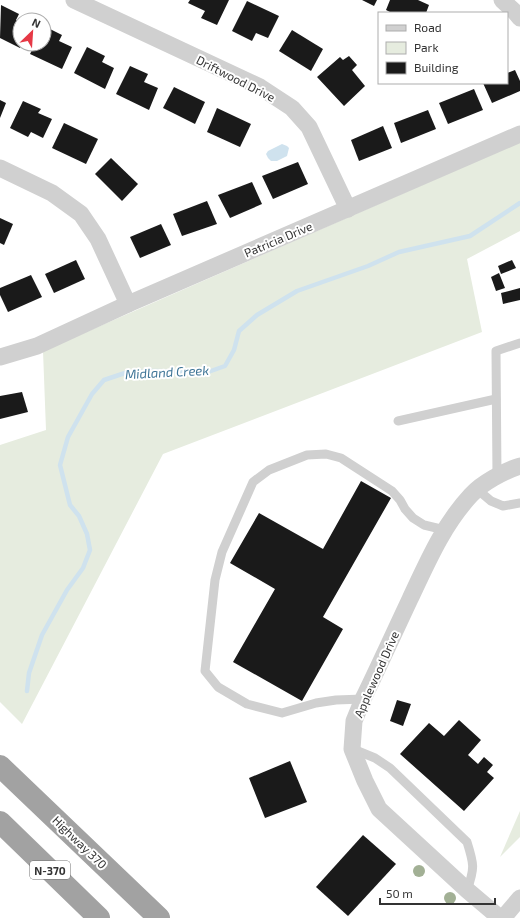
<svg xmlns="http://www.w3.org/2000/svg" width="520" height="918" font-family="'Exo 2',sans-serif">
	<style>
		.green { fill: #e6ecdf }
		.water { fill: #cfe2ee }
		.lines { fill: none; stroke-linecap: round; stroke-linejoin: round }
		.stream { stroke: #cfe2ee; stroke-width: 4.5 }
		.building { fill: #1a1a1a }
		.service { stroke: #d0d0d0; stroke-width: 9 }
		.minor { stroke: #d0d0d0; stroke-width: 17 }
		.trunk { stroke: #a2a2a2; stroke-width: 22 }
		.tree { fill: #a2b095 }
		.labels { text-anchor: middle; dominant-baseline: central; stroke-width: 4; stroke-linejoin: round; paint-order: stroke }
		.shield { fill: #fff; stroke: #707070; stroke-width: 1 }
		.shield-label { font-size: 11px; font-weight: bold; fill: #333 }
		.street-label { font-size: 12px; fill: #333; stroke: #fff }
		.water-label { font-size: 13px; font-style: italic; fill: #3f7597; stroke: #fff }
	</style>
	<rect width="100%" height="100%" fill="#fff"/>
	<g class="green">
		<path d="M 520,142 L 520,231 L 467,259 L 482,332 L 163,454 L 22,724 L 0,702 L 0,445 L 46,430 L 43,351 Z"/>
		<path d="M 520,811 L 520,837 L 500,857 Z"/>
	</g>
	<path class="water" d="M 282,144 L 287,146 L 289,148 L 287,156 L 277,161 L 271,161 L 268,158 L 266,154 L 268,151 Z"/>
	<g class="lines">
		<path class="stream" d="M 27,691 L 29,673 L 42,635 L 67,590 L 83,568 L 90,550 L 87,534 L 79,516 L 70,505 L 60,465 L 68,437 L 92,394 L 104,380 L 125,373 L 153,371 L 208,372 L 225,366 L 234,350 L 239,331 L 257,315 L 297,291 L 368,266 L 399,252 L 470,236 L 520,203"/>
	</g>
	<g class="building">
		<path d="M 190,0 L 229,0 L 217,25 L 201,18 L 205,11 L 188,3 Z"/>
		<path d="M 362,0 L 377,0 L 374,6 Z"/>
		<path d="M 390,0 L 418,0 L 429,5 L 426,13 L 392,13 L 386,10 Z"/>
		<path d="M 247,1 L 279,16 L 268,38 L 256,33 L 252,41 L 232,31 Z"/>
		<path d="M 1,5 L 19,14 L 16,20 L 20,22 L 20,44 L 21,44 L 20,48 L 0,38 Z"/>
		<path d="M 44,26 L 62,35 L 59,41 L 72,47 L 62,69 L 30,54 L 35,44 L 44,44 Z"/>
		<path d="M 292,30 L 323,49 L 311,71 L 279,51 Z"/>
		<path d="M 87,47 L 105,56 L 102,62 L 114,68 L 105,89 L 74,73 Z"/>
		<path d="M 349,56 L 357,65 L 352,70 L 365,86 L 344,106 L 317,77 L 340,57 L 343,60 Z"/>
		<path d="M 130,66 L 148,74 L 144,82 L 158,88 L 149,110 L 116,94 Z"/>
		<path d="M 515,70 L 520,81 L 520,91 L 492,103 L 483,83 L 507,83 L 507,73 Z"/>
		<path d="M 174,87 L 205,102 L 195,124 L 163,108 Z"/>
		<path d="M 474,89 L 483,110 L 448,124 L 439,103 Z"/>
		<path d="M 0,100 L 6,103 L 0,118 Z"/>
		<path d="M 23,101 L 41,109 L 38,113 L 52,119 L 43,138 L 31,132 L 28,137 L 10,128 Z"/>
		<path d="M 217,108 L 251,124 L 240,147 L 207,132 Z"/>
		<path d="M 428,110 L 436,129 L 401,143 L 394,123 Z"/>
		<path d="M 64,123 L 98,139 L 86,164 L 52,148 Z"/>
		<path d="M 383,126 L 392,148 L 359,161 L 351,140 Z"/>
		<path d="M 111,158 L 138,184 L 122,201 L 95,174 Z"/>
		<path d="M 298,162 L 308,184 L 273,199 L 262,176 Z"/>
		<path d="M 252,182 L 262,204 L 230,218 L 218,195 Z"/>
		<path d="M 207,201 L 217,224 L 182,236 L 173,214 Z"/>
		<path d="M 0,218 L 13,224 L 4,245 L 0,243 Z"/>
		<path d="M 161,224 L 171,245 L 140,258 L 130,237 Z"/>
		<path d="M 76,260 L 85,279 L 54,293 L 45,274 Z"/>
		<path d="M 512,260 L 516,268 L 501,274 L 498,266 Z"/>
		<path d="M 499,273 L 505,288 L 496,291 L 491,277 Z"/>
		<path d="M 31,275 L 42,297 L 8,312 L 0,295 L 0,288 Z"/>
		<path d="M 520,288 L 520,300 L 503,304 L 501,293 Z"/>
		<path d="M 22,392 L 28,412 L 0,419 L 0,396 Z"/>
		<path d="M 361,481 L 391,498 L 323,617 L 343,629 L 302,701 L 233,662 L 275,589 L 230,563 L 259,513 L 323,549 Z"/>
		<path d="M 397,700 L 411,704 L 403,726 L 390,721 Z"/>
		<path d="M 459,720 L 481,740 L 468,755 L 478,764 L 484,757 L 493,765 L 487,772 L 494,778 L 464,811 L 400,754 L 429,723 L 444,736 Z"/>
		<path d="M 290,761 L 307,802 L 265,818 L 249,778 Z"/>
		<path d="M 363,835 L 396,864 L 348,916 L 316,887 Z"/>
	</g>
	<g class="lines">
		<g class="service">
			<path d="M 398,421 L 496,399"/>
			<path d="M 497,477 L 496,351 L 520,343"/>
			<path d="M 478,490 L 491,501 L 503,506 L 520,503"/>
			<path d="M 363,699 L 336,700 L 316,703 L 282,713 L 247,704 L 218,687 L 205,671 L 215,580 L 222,552 L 253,482 L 269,470 L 307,455 L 326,454 L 341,458 L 392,491 L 400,500 L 405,509 L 413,518 L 424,525 L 445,530"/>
			<path d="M 353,749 L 375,758 L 390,768 L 467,842 C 474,864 475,868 467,890"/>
		</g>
		<g class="minor">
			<path d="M 74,0 L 260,87 L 292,108 L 309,127 L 348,209"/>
			<path d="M 502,0 L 515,12 L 520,18"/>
			<path d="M 0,168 L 52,193 L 81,214 L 98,239 L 128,304"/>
			<path d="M 0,357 L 37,346 L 128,304 L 520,134"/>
			<path d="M 500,918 L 467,890 L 379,809 L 365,781 L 352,749 L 354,721 L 363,699 C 379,666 394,633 410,599 C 427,563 443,525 471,495 C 482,483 504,471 520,466"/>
			<path d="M 503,918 L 520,898"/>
		</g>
		<g class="trunk">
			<path d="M 0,766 L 159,918"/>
			<path d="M 0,822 L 99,918"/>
		</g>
	</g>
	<g class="tree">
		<circle cx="419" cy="871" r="6"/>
		<circle cx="450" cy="898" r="6"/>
	</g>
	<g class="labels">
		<rect class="shield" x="30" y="861" width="40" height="18" rx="3"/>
		<g class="shield-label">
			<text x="50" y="870">N-370</text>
		</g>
		<g class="street-label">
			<text transform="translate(236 78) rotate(27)">Driftwood Drive</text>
			<text transform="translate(278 239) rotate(-23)">Patricia Drive</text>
			<text transform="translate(376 674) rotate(-66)">Applewood Drive</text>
			<text transform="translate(80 842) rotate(44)">Highway 370</text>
		</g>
		<g class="water-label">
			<text transform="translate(167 372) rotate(-3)">Midland Creek</text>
		</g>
	</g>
	<rect x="378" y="12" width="130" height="72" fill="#ffffff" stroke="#adadad"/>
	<rect x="386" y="25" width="20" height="6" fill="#d0d0d0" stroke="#adadad"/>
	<text x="414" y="32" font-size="12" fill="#333333">Road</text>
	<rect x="386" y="42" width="20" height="12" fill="#e6ecdf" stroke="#adadad"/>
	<text x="414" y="52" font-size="12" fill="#333333">Park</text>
	<rect x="386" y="62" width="20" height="12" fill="#1a1a1a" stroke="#adadad"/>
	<text x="414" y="72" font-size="12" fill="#333333">Building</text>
	<g transform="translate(32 32) rotate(25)"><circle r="19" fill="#ffffff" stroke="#adadad"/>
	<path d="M0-3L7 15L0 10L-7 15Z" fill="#e63946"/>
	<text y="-6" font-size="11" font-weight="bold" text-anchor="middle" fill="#333333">N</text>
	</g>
	<path d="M380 898v6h115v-6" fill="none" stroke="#333333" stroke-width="2"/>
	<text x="386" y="898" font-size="12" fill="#333333" stroke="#ffffff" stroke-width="3" paint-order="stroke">50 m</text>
</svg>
